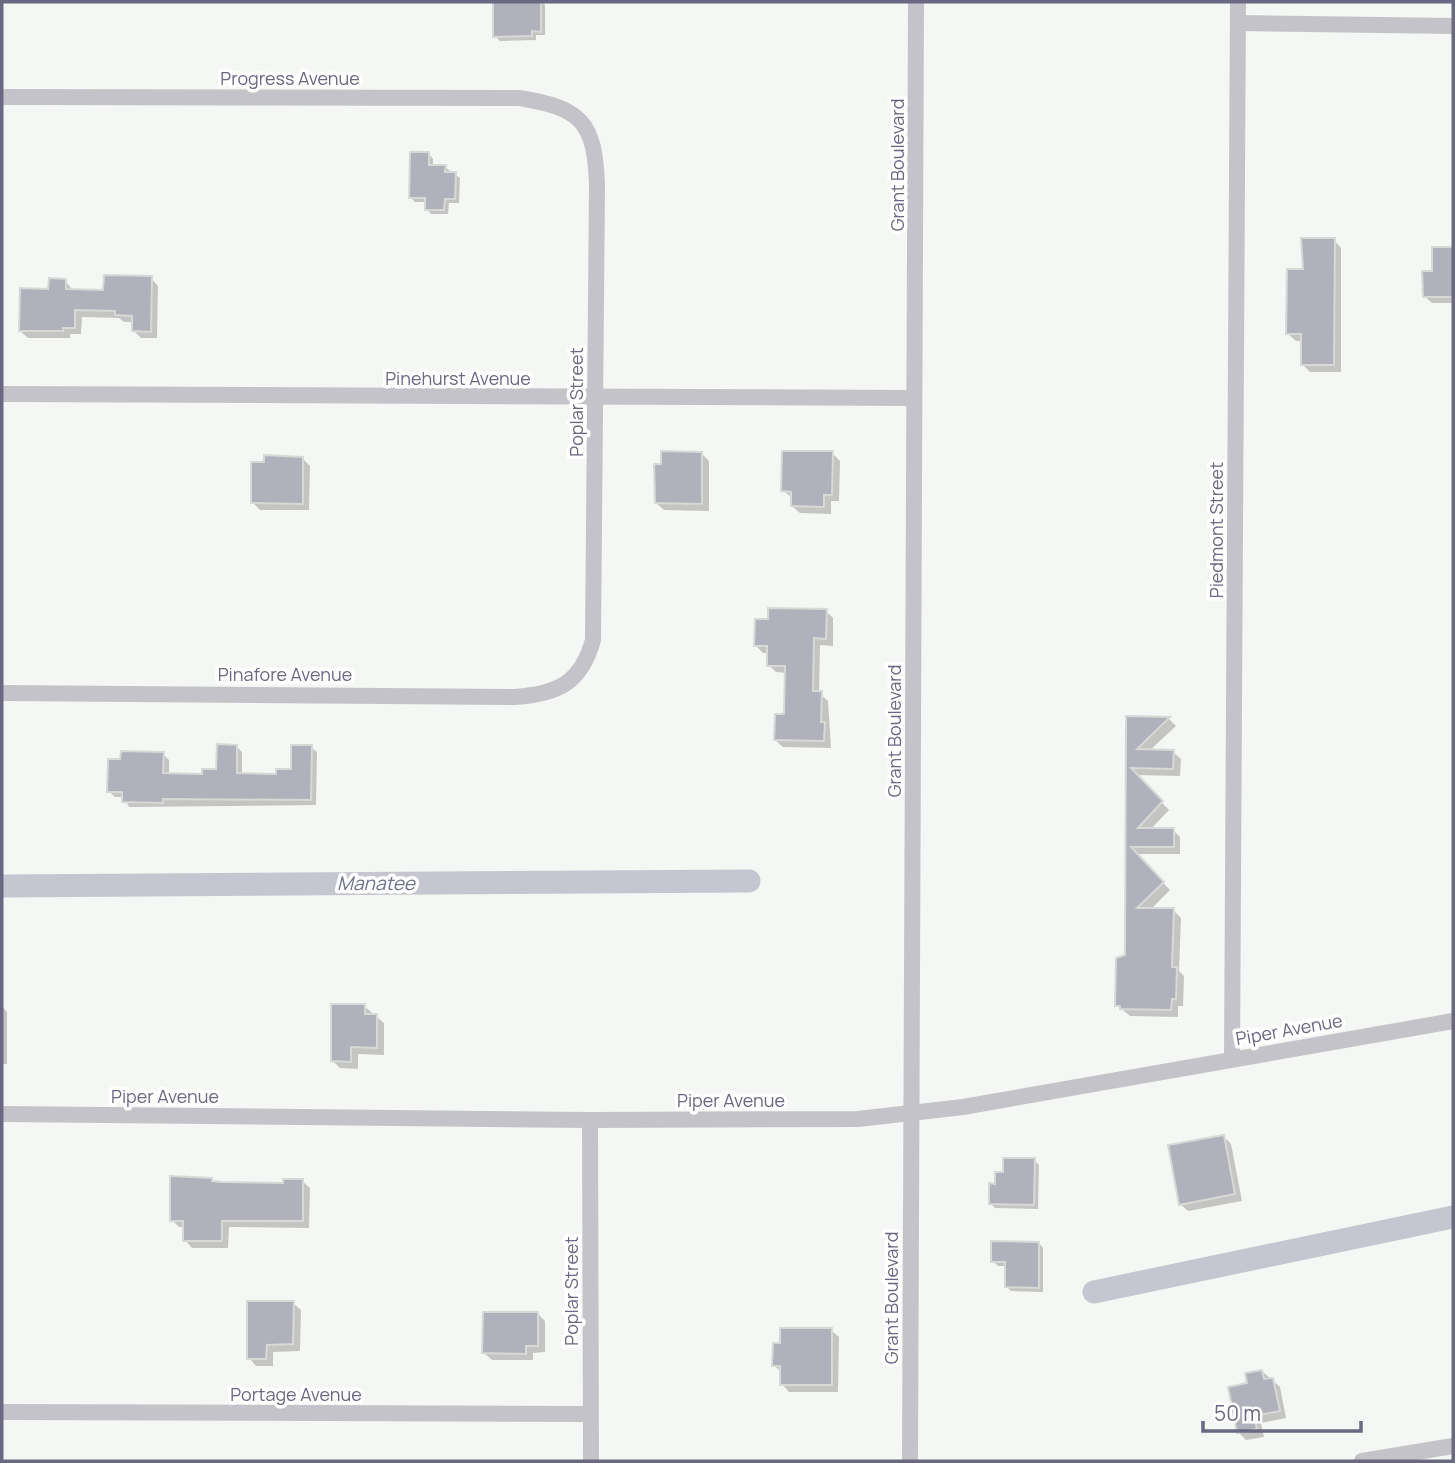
<svg xmlns="http://www.w3.org/2000/svg" width="1455" height="1463" font-family="Manrope,sans-serif">
	<style>
		.shadow { fill: #0003 }
		.lines { fill: none; stroke-linecap: round; stroke-linejoin: round }
		.canal { stroke: #c5c6d0; stroke-width: 23 }
		.building { fill: #b0b1bb; stroke: #d7d9d7; stroke-width: 2 }
		.minor { stroke: #c4c3ca; stroke-width: 16 }
		.labels { text-anchor: middle; dominant-baseline: central; stroke-width: 7; stroke-linejoin: round; paint-order: stroke }
		.street-label { font-size: 18px; fill: #6a6883; stroke: #fff }
		.water-label { font-size: 19px; font-style: italic; fill: #6f728d; stroke: #fff }
	</style>
	<rect width="100%" height="100%" fill="#f5f7f4"/>
	<g class="shadow">
		<path d="M 495,2 L 542,2 L 545,5 L 545,35 L 536,35 L 536,40 L 500,41 L 495,36 Z"/>
		<path d="M 429,154 L 433,159 L 433,167 L 445,167 L 460,178 L 459,203 L 449,203 L 448,214 L 431,214 L 427,209 L 427,202 L 415,202 L 410,197 Z"/>
		<path d="M 1334,240 L 1341,248 L 1341,372 L 1310,372 L 1302,364 L 1303,341 L 1296,341 L 1288,334 L 1304,270 Z"/>
		<path d="M 1434,249 L 1453,249 L 1453,303 L 1432,303 L 1424,296 L 1434,273 Z"/>
		<path d="M 151,278 L 158,286 L 157,338 L 141,338 L 134,331 L 134,322 L 124,322 L 119,318 L 82,317 L 81,334 L 70,334 L 70,338 L 28,338 L 20,331 L 50,291 L 65,280 L 73,291 L 105,292 Z"/>
		<path d="M 832,453 L 840,461 L 839,501 L 831,501 L 831,514 L 800,513 L 792,506 L 793,498 L 783,491 Z"/>
		<path d="M 702,454 L 709,461 L 709,511 L 664,510 L 656,503 Z"/>
		<path d="M 302,458 L 310,466 L 309,510 L 260,510 L 252,502 Z"/>
		<path d="M 826,611 L 833,618 L 833,646 L 820,645 L 819,693 L 828,701 L 831,748 L 783,747 L 775,740 L 786,716 L 786,673 L 776,672 L 769,665 L 769,653 L 763,653 L 755,645 Z"/>
		<path d="M 1128,718 L 1169,719 L 1176,726 L 1149,751 L 1173,752 L 1181,759 L 1180,776 L 1135,775 L 1169,810 L 1150,830 L 1173,830 L 1180,837 L 1180,854 L 1135,854 L 1170,890 L 1150,910 L 1173,910 L 1181,918 L 1179,971 L 1184,976 L 1183,1006 L 1178,1006 L 1178,1017 L 1130,1016 L 1117,1005 L 1127,956 Z"/>
		<path d="M 237,747 L 242,752 L 242,775 L 278,776 L 293,771 L 311,747 L 317,752 L 316,805 L 129,807 L 124,797 L 115,797 L 109,791 L 163,754 L 169,760 L 169,775 L 203,775 L 218,771 Z"/>
		<path d="M 2,1006 L 7,1012 L 7,1064 L 2,1064 Z"/>
		<path d="M 364,1006 L 384,1023 L 384,1055 L 358,1054 L 358,1069 L 340,1068 L 333,1061 Z"/>
		<path d="M 1224,1137 L 1231,1144 L 1242,1201 L 1188,1211 L 1180,1204 Z"/>
		<path d="M 1034,1160 L 1039,1165 L 1038,1209 L 995,1208 L 990,1203 L 1004,1174 Z"/>
		<path d="M 211,1179 L 214,1183 L 285,1184 L 302,1181 L 310,1188 L 309,1228 L 229,1227 L 228,1248 L 192,1248 L 185,1240 L 185,1227 L 179,1227 L 172,1220 Z"/>
		<path d="M 1039,1243 L 1043,1248 L 1043,1292 L 1011,1291 L 1007,1287 L 1007,1266 L 998,1266 L 993,1261 Z"/>
		<path d="M 293,1303 L 301,1310 L 300,1351 L 273,1352 L 273,1366 L 256,1366 L 249,1358 Z"/>
		<path d="M 538,1314 L 545,1321 L 545,1352 L 533,1353 L 533,1360 L 492,1360 L 484,1353 Z"/>
		<path d="M 831,1330 L 839,1337 L 838,1392 L 789,1392 L 782,1384 L 782,1373 L 774,1365 Z"/>
		<path d="M 1262,1371 L 1280,1387 L 1286,1418 L 1261,1423 L 1264,1437 L 1246,1440 L 1239,1433 L 1249,1384 Z"/>
	</g>
	<g class="lines">
		<g class="canal">
			<path d="M 2,886 L 749,881"/>
			<path d="M 1094,1292 L 1453,1217"/>
		</g>
	</g>
	<g class="building">
		<path d="M 493,2 L 541,2 L 541,32 L 532,31 L 532,36 L 493,37 Z"/>
		<path d="M 410,152 L 429,152 L 429,165 L 446,165 L 445,172 L 456,172 L 455,199 L 445,199 L 444,210 L 425,210 L 425,198 L 409,198 Z"/>
		<path d="M 1301,238 L 1335,238 L 1334,365 L 1301,365 L 1301,334 L 1286,334 L 1287,269 L 1303,269 Z"/>
		<path d="M 1432,247 L 1453,247 L 1453,297 L 1423,297 L 1422,271 L 1432,271 Z"/>
		<path d="M 104,275 L 152,276 L 151,332 L 132,331 L 132,316 L 115,315 L 115,311 L 75,310 L 75,328 L 63,328 L 63,331 L 19,331 L 20,288 L 48,289 L 49,278 L 66,279 L 66,289 L 103,290 Z"/>
		<path d="M 661,451 L 702,452 L 702,504 L 655,503 L 654,464 L 661,464 Z"/>
		<path d="M 782,451 L 833,451 L 832,495 L 824,495 L 824,507 L 791,506 L 791,492 L 781,491 Z"/>
		<path d="M 264,455 L 303,457 L 303,504 L 251,503 L 251,462 L 264,462 Z"/>
		<path d="M 768,608 L 827,609 L 826,639 L 814,638 L 813,691 L 822,691 L 821,722 L 825,722 L 824,741 L 774,740 L 775,714 L 784,714 L 785,666 L 767,666 L 767,646 L 754,646 L 755,619 L 768,619 Z"/>
		<path d="M 1126,716 L 1170,717 L 1137,749 L 1174,750 L 1173,769 L 1131,768 L 1163,801 L 1138,828 L 1174,828 L 1174,847 L 1131,847 L 1164,882 L 1137,908 L 1174,908 L 1172,967 L 1177,967 L 1176,999 L 1172,999 L 1171,1010 L 1120,1009 L 1120,1006 L 1115,1006 L 1116,958 L 1125,955 Z"/>
		<path d="M 217,744 L 237,745 L 237,773 L 276,774 L 276,769 L 291,769 L 291,745 L 312,745 L 311,800 L 163,799 L 163,803 L 122,802 L 122,792 L 107,792 L 108,759 L 120,759 L 121,751 L 164,752 L 163,773 L 202,774 L 202,769 L 216,769 Z"/>
		<path d="M 331,1004 L 365,1004 L 365,1014 L 377,1014 L 377,1048 L 351,1047 L 351,1062 L 331,1061 Z"/>
		<path d="M 1224,1135 L 1235,1194 L 1179,1205 L 1168,1145 Z"/>
		<path d="M 1003,1158 L 1035,1158 L 1034,1205 L 989,1204 L 989,1183 L 995,1184 L 995,1172 L 1003,1172 Z"/>
		<path d="M 170,1176 L 212,1178 L 212,1181 L 222,1182 L 283,1183 L 283,1179 L 303,1179 L 303,1221 L 222,1221 L 222,1241 L 183,1241 L 183,1221 L 170,1221 Z"/>
		<path d="M 991,1241 L 1039,1242 L 1039,1288 L 1005,1287 L 1005,1262 L 991,1262 Z"/>
		<path d="M 247,1301 L 294,1301 L 293,1344 L 267,1345 L 266,1359 L 247,1359 Z"/>
		<path d="M 483,1312 L 538,1312 L 538,1346 L 526,1346 L 526,1354 L 482,1353 Z"/>
		<path d="M 780,1328 L 832,1328 L 832,1385 L 780,1385 L 780,1366 L 772,1366 L 773,1343 L 780,1343 Z"/>
		<path d="M 1262,1370 L 1264,1379 L 1273,1378 L 1280,1411 L 1254,1416 L 1257,1429 L 1237,1433 L 1228,1387 L 1247,1383 L 1245,1373 Z"/>
	</g>
	<g class="lines">
		<g class="minor">
			<path d="M 1239,23 L 1453,26"/>
			<path d="M 2,97 L 519,98 C 582,108 595,122 597,186 L 593,640 C 581,683 558,694 515,697 L 2,693"/>
			<path d="M 2,394 L 914,398"/>
			<path d="M 1232,1058 L 1238,2"/>
			<path d="M 2,1114 L 590,1120 L 858,1119 L 963,1107 L 1453,1021"/>
			<path d="M 590,1120 L 591,1461"/>
			<path d="M 2,1412 L 590,1414"/>
			<path d="M 910,1461 L 916,2"/>
			<path d="M 1362,1461 L 1453,1446"/>
		</g>
	</g>
	<g class="labels">
		<g class="street-label">
			<text x="290" y="78">Progress Avenue</text>
			<text transform="translate(897 165) rotate(-90)">Grant Boulevard</text>
			<text x="458" y="378">Pinehurst Avenue</text>
			<text transform="translate(576 402) rotate(-90)">Poplar Street</text>
			<text transform="translate(1216 530) rotate(-90)">Piedmont Street</text>
			<text x="285" y="674">Pinafore Avenue</text>
			<text transform="translate(894 731) rotate(-90)">Grant Boulevard</text>
			<text transform="translate(1289 1029) rotate(-10)">Piper Avenue</text>
			<text x="165" y="1096">Piper Avenue</text>
			<text x="731" y="1100">Piper Avenue</text>
			<text transform="translate(571 1291) rotate(-90)">Poplar Street</text>
			<text transform="translate(891 1298) rotate(-90)">Grant Boulevard</text>
			<text x="296" y="1394">Portage Avenue</text>
		</g>
		<g class="water-label">
			<text x="376" y="883">Manatee</text>
		</g>
	</g>
	<rect width="1455" height="1463" fill="none" stroke="#6a6883" stroke-width="7"/>
	<path d="M1203 1421v10h158v-10" fill="none" stroke="#6a6883" stroke-width="3.5"/>
	<text x="1214" y="1421" font-size="21" fill="#6a6883" stroke="#ffffff" stroke-width="5" paint-order="stroke">50 m</text>
</svg>
